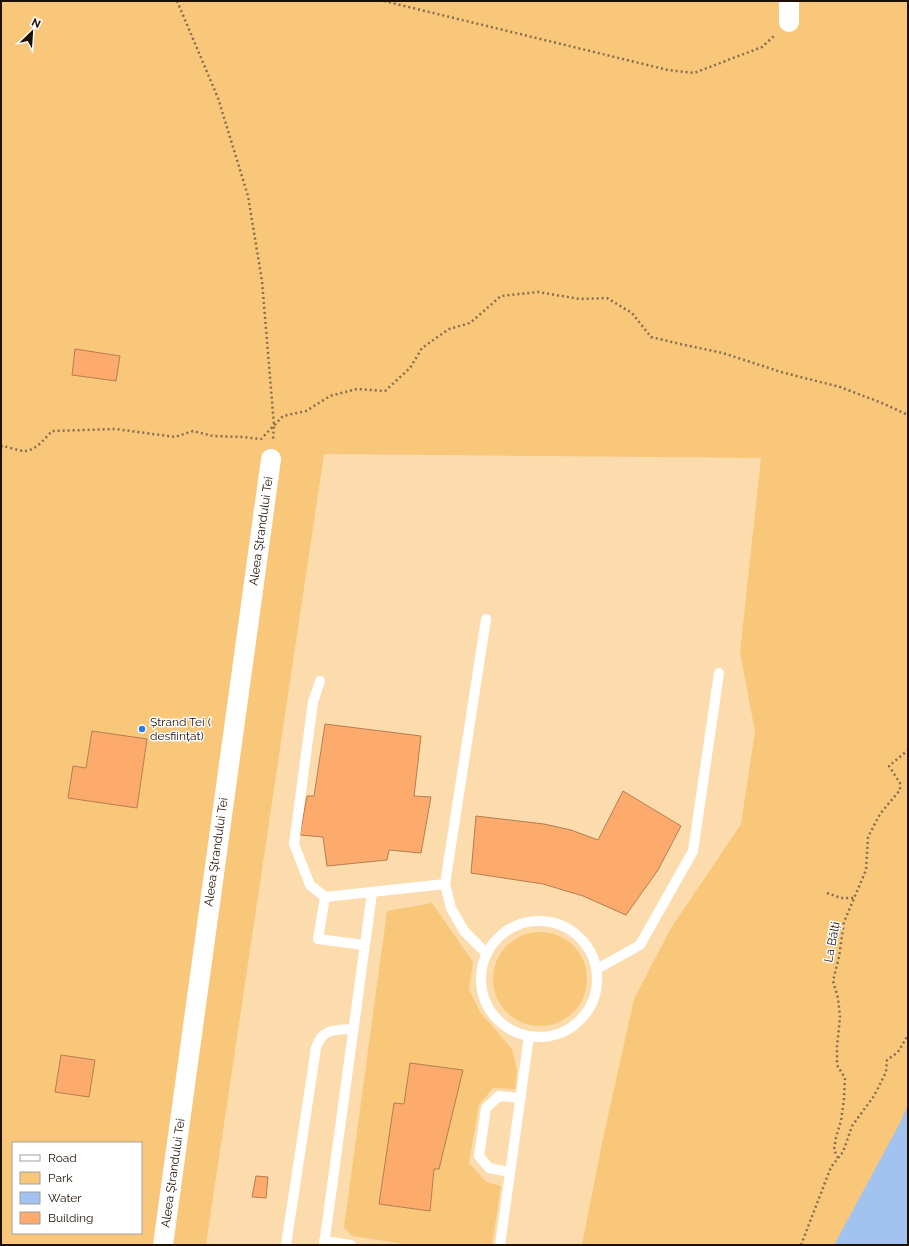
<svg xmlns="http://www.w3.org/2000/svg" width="909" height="1246" font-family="Raleway,sans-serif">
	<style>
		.green { fill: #f9c77a; fill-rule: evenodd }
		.water { fill: #a2c2f0 }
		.building { fill: #fcab6c; stroke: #b47d53 }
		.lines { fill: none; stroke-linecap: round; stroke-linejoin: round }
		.path { stroke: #856e4f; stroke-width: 2.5; stroke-dasharray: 2 3; stroke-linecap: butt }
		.service { stroke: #fff; stroke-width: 10 }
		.minor { stroke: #fff; stroke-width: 20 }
		.poi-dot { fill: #2b7be6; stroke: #fff; stroke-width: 1.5 }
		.labels { text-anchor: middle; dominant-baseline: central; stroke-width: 3; stroke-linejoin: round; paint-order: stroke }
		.street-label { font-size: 12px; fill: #1e1000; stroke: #fff }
		.poi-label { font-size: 12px; fill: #1e1000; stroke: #fff; text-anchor: start }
	</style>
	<rect width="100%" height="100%" fill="#fcdcac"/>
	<g class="green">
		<path d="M 1,1 L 908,1 L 908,1245 L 582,1245 L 602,1143 L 634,999 L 671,928 L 741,824 L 755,732 L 740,652 L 761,458 L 324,454 L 206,1245 L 1,1245 ZM 13,1143 L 141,1143 L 141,1233 L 13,1233 Z"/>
		<path d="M 432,903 L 473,962 L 469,989 L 480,1012 L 512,1049 L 517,1070 L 515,1089 L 493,1088 L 479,1105 L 469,1163 L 486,1182 L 501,1186 L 492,1245 L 411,1245 L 352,1236 L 344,1227 L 387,911 Z"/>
		<circle cx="540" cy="979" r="47"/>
	</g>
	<path class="water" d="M 908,1105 L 908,1245 L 834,1245 L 900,1123 Z"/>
	<g class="building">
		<path d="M 75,349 L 120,356 L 116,381 L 72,375 Z"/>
		<path d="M 325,724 L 421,736 L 414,796 L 431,797 L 421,853 L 389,850 L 387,860 L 327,866 L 323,837 L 300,835 L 307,796 L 314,796 Z"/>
		<path d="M 92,731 L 147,739 L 137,808 L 68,798 L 73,766 L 86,768 Z"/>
		<path d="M 623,791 L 681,826 L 658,870 L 626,915 L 583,896 L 543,884 L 471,873 L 476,816 L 544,824 L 571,830 L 598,840 Z"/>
		<path d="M 61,1055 L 95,1060 L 89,1097 L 55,1092 Z"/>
		<path d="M 410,1063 L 463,1070 L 439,1169 L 434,1169 L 430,1211 L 379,1204 L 394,1103 L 404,1104 Z"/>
		<path d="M 256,1176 L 268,1177 L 266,1198 L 252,1197 Z"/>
	</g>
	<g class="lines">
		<g class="path">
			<path d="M 177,1 L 218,98 L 248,196 L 262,281 L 274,425 L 273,440"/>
			<path d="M 384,1 L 668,70 L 694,73 L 762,47 L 774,36"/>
			<path d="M 1,447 L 2,446 C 9,447 19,451 24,451 C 36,451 45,438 52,431 L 116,429 L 175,437 L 193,431 L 213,436 L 242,437 L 261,439 L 283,416 L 306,411 L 330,396 L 357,389 L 385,391 L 410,368 L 422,348 L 449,329 L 470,323 L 501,296 L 538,292 L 580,299 L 607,298 L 632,313 L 651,337 L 680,344 L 723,353 L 781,372 L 840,387 L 882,403 L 908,415"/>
			<path d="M 827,893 L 841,898 L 855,898"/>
			<path d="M 838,1158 L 834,1150 L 836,1137 L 841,1121 L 844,1099 L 845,1078 L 837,1065 L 837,1047 L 840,1017 L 838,998 L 833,981 L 839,957 L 844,922 L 866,870 L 868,837 L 880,814 L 900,790 L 900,783 L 889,766 L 908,750"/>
			<path d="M 801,1245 L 831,1167 L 843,1152 L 852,1126 L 874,1096 L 886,1072 L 887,1060 L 898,1052 L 908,1035"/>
		</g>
		<g class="service">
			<path d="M 486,619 L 445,884 L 451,908 L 464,931 L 487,954"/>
			<path d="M 320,681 L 313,702 L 294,844 L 310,885 L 325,897 L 445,884"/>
			<path d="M 325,897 L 318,939 L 364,945"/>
			<circle cx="539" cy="979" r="58"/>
			<path d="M 597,969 L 640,945 L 693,851 L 719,673"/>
			<path d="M 510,1172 L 489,1168 L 479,1156 L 486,1108 L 499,1096 L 521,1098"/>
			<path d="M 324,1241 L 351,1245"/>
			<path d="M 286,1245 L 316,1048 C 322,1028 335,1030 353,1029"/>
			<path d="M 324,1245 L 372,893"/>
			<path d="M 500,1245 L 529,1036"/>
		</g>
		<g class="minor">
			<path d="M 789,22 L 789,1"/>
			<path d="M 163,1245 L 271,459"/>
		</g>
	</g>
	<circle class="poi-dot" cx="142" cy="729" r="4"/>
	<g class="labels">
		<g class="street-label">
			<text transform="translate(261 531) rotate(-82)">Aleea Ștrandului Tei</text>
			<text transform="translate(216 852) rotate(-82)">Aleea Ștrandului Tei</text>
			<text transform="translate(832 942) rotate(-79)">La Bălți</text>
			<text transform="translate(173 1173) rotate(-82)">Aleea Ștrandului Tei</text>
		</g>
		<g class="poi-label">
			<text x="150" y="722">Ștrand Tei (<tspan x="150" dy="14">desființat)</tspan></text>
		</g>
	</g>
	<rect width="909" height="1246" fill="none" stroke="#1e1000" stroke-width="4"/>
	<rect x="12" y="1142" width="130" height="92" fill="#ffffff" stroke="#a59f99"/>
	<rect x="20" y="1155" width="20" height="6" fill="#ffffff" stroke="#a59f99"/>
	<text x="48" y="1162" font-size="12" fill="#1e1000">Road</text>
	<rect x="20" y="1172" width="20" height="12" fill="#f9c77a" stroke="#a59f99"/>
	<text x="48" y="1182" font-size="12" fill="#1e1000">Park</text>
	<rect x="20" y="1192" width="20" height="12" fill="#a2c2f0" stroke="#a59f99"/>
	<text x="48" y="1202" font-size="12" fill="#1e1000">Water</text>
	<rect x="20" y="1212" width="20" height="12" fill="#fcab6c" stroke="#a59f99"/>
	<text x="48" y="1222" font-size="12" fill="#1e1000">Building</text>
	<g transform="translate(32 32) rotate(25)" stroke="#ffffff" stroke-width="3" paint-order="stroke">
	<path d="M0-3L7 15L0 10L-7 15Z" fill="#1e1000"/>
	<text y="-6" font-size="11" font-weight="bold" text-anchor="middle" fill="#1e1000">N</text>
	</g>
</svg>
